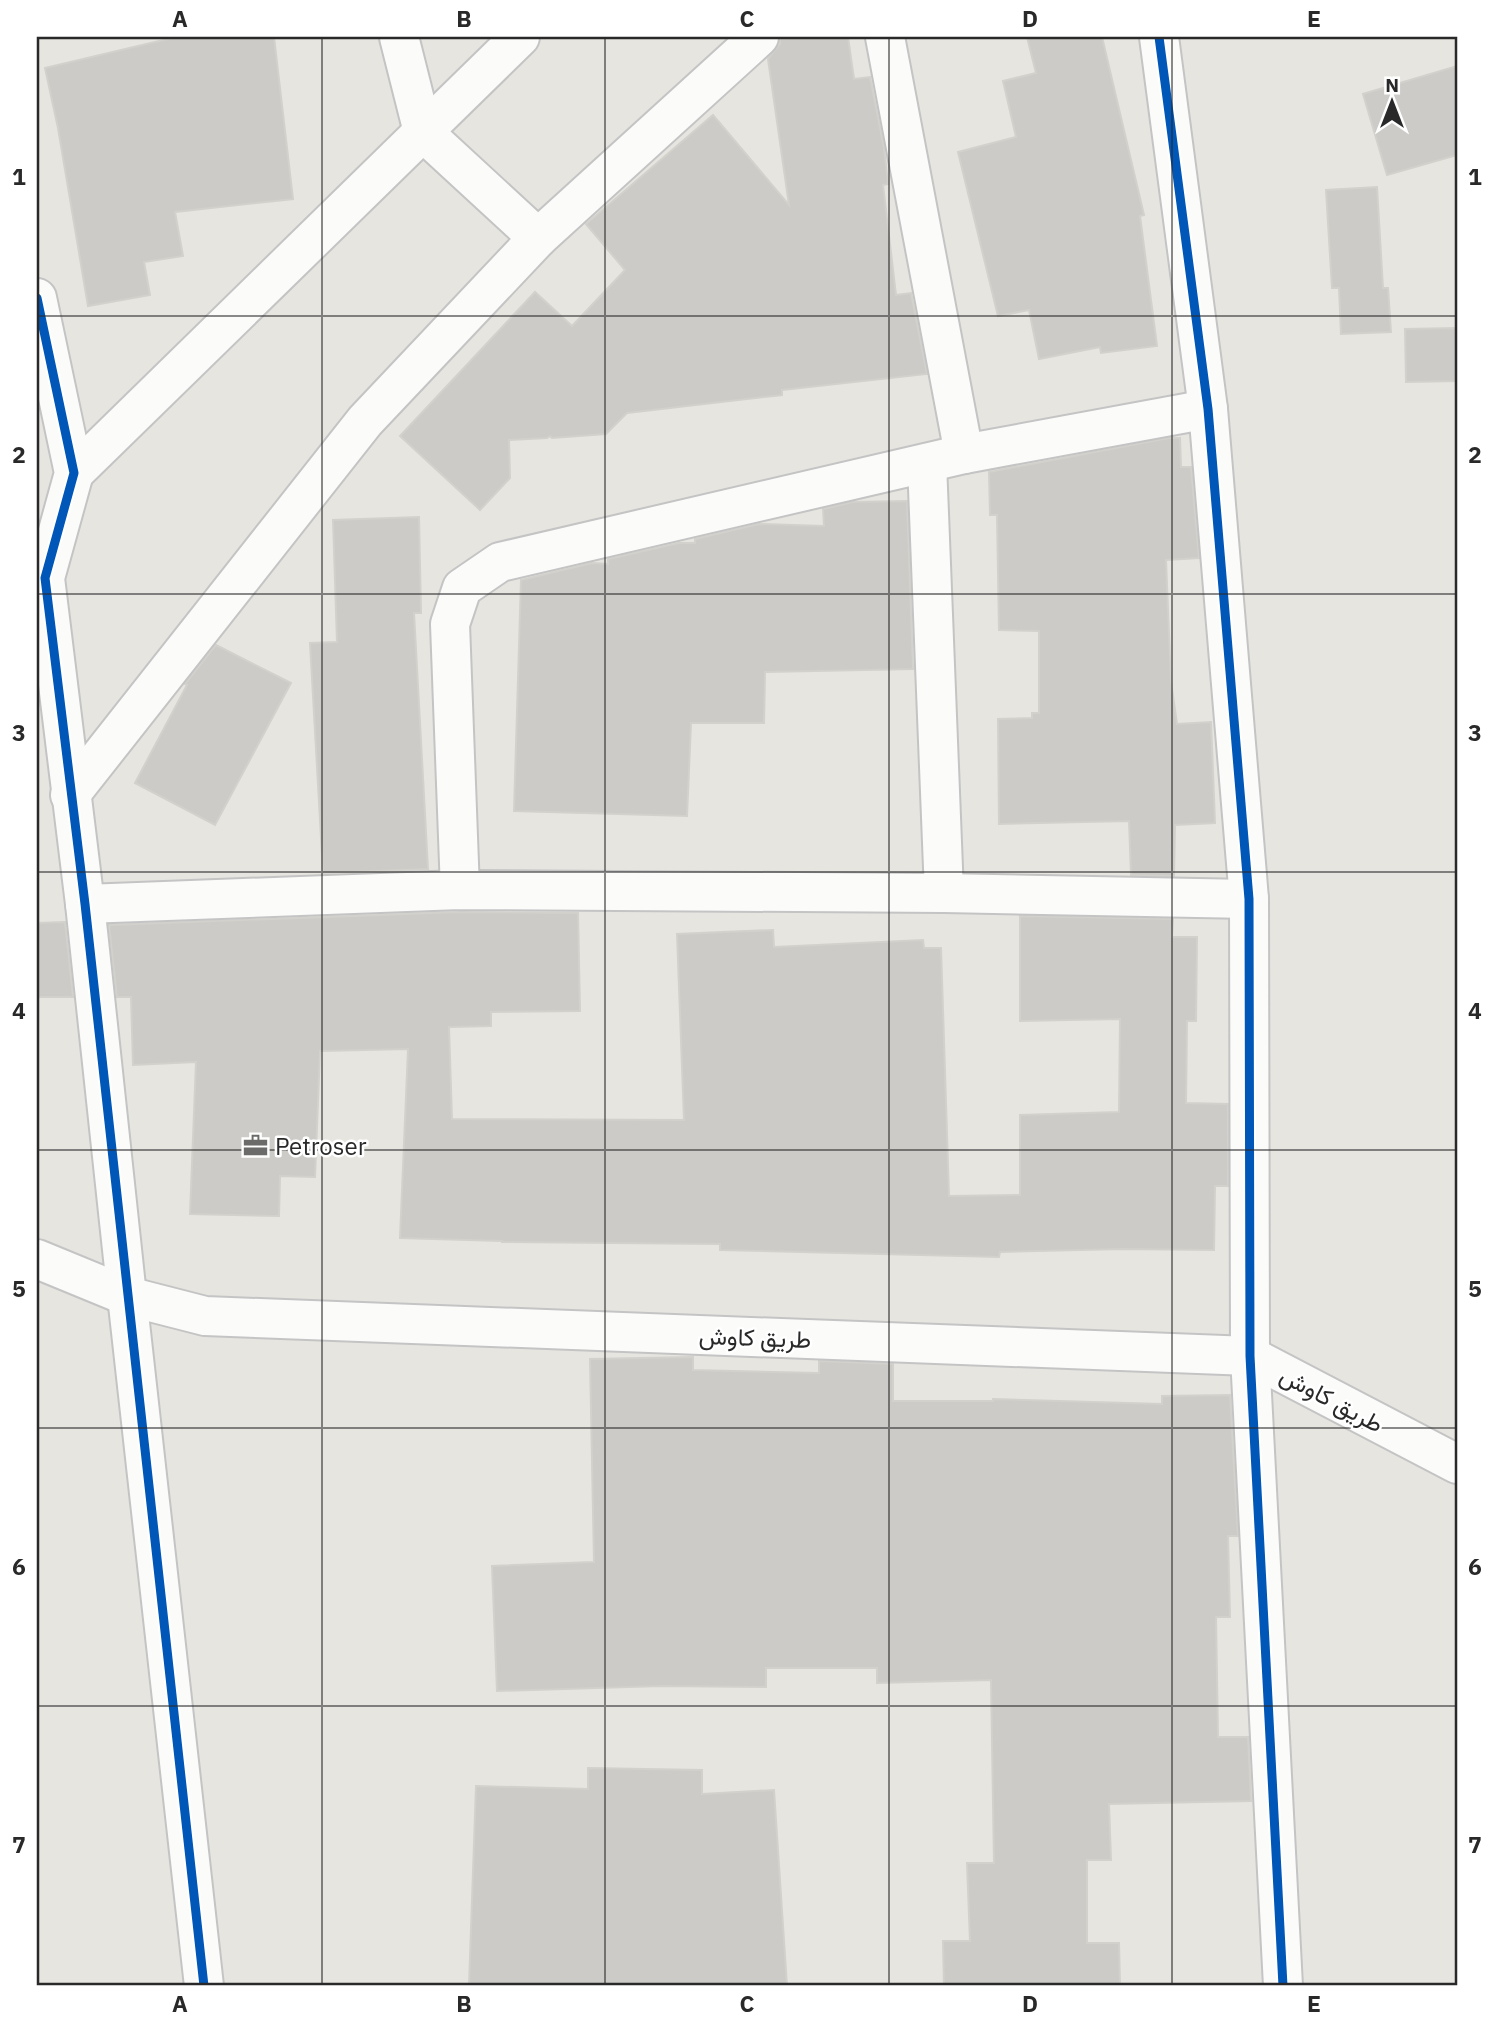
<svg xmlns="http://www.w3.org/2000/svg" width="1494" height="2023" font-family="'IBM Plex Sans',Vazirmatn,sans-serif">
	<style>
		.building { fill: #cccbc7; stroke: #d2d1cc; stroke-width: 2 }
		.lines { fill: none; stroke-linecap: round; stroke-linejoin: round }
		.minor-casing { stroke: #c4c4c5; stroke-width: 42 }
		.tertiary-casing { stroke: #c4c4c5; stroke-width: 42 }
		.minor { stroke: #fbfbfa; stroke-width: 38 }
		.tertiary { stroke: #fbfbfa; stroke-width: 38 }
		.cycleway-casing { stroke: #fff; stroke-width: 13 }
		.cycleway { stroke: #0057b8; stroke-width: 9 }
		.grid { fill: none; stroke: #292929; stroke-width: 2; stroke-opacity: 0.55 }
		.labels { text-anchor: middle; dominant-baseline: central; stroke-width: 5; stroke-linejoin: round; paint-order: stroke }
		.poi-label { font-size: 24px; fill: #292929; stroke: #fff; text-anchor: start }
		.street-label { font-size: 24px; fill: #292929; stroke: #fff }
		.neatline { fill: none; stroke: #292929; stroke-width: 2.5 }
		.grid-label { font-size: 23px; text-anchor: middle; font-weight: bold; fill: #292929 }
	</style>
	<rect width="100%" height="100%" fill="#e6e5e0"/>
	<g class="building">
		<path d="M 176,37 L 274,37 L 293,199 L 175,212 L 183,256 L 144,262 L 150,295 L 88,306 L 58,128 L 45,68 Z"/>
		<path d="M 796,37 L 848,37 L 854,79 L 870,77 L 884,148 L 888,184 L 883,185 L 896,295 L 911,293 L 927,374 L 782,390 L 782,395 L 627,413 L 606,434 L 552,438 L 550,436 L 547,438 L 509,440 L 510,478 L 480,510 L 400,436 L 535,292 L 572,326 L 625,270 L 586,224 L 713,115 L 789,205 L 768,59 L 780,44 L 780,39 Z"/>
		<path d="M 1027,37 L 1102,37 L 1144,215 L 1140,216 L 1157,346 L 1101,353 L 1100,347 L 1039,359 L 1029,310 L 998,316 L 958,152 L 1016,137 L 1003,81 L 1036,73 Z"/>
		<path d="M 1457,66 L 1457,155 L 1387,175 L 1363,94 Z"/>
		<path d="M 1377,187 L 1383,288 L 1388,288 L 1391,332 L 1341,334 L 1339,288 L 1332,288 L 1326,190 Z"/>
		<path d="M 1457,328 L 1457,381 L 1406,382 L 1405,329 Z"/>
		<path d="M 1169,438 L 1180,438 L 1181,467 L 1191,467 L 1199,558 L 1166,560 L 1171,682 L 1177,724 L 1211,722 L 1215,823 L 1175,825 L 1174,876 L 1131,875 L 1129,821 L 999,824 L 998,719 L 1032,718 L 1032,713 L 1039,713 L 1039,631 L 999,630 L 997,515 L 990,515 L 989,472 Z"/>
		<path d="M 907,501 L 913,669 L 765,672 L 764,723 L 691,723 L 687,816 L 514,811 L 521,580 L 592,563 L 608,564 L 608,559 L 679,543 L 695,543 L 695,539 L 759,524 L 824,526 L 823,509 L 853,502 Z"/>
		<path d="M 419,517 L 421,613 L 414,613 L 428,869 L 323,873 L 310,643 L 337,642 L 333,520 Z"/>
		<path d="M 216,645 L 291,683 L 215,825 L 135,783 L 187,685 L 185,684 Z"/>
		<path d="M 460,912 L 578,913 L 580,1011 L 491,1012 L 491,1026 L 449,1027 L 452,1119 L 684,1120 L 677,934 L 773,930 L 774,947 L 923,940 L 924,948 L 941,948 L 949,1196 L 1020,1195 L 1020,1115 L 1119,1112 L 1120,1019 L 1020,1021 L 1020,916 L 1173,919 L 1172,937 L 1197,937 L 1196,1021 L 1187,1021 L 1186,1103 L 1228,1104 L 1228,1186 L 1215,1186 L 1214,1250 L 1122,1249 L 1000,1252 L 999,1257 L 720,1250 L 720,1244 L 502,1242 L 502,1241 L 400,1238 L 408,1049 L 320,1051 L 315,1177 L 280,1176 L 279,1216 L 190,1214 L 196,1062 L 133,1065 L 131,997 L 117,997 L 109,925 Z"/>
		<path d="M 65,922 L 73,997 L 37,997 L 37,923 Z"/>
		<path d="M 693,1357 L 693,1370 L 819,1373 L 819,1361 L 893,1364 L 893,1401 L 993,1401 L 993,1399 L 1162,1404 L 1162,1396 L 1230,1395 L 1238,1536 L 1228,1536 L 1230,1617 L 1216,1617 L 1218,1737 L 1248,1737 L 1251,1801 L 1109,1804 L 1111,1860 L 1087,1860 L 1087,1943 L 1119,1943 L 1120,1986 L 944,1986 L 943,1941 L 970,1941 L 967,1863 L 994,1863 L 991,1680 L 877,1683 L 877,1668 L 766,1668 L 766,1687 L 661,1686 L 497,1691 L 492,1566 L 594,1562 L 590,1359 Z"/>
		<path d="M 588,1768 L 702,1770 L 702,1794 L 774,1790 L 787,1986 L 469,1986 L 476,1786 L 588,1789 Z"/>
	</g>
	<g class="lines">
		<defs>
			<g id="minor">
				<path d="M 399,37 L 423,132 L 538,238"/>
				<path d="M 885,37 L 964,454"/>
				<path d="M 1159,37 L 1208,409 L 1249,899 L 1250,1356 L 1283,1986"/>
				<path d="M 37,298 L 74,473 L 45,578 L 85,904 L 127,1296"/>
				<path d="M 927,463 L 944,893"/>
				<path d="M 74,473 L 520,37"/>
				<path d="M 70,795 L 365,421 L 538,238 L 759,37"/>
				<path d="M 460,890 L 450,624 L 462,588 L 500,562 L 964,454 L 1208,409"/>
				<path d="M 85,904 L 460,890 L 944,893 L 1249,899"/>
			</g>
			<g id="tertiary">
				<path d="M 37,1259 L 127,1296 L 205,1316 L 1250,1356 L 1457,1464"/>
				<path d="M 127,1296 L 204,1986"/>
			</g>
		</defs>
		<use href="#minor" class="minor-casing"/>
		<use href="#tertiary" class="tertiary-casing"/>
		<use href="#minor" class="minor"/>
		<use href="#tertiary" class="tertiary"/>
		<defs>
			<g id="cycleway">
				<path d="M 1159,37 L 1208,409 L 1249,899 L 1250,1356 L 1283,1986"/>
				<path d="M 37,298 L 74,473 L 45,578 L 85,904 L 204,1986"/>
			</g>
		</defs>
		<use href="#cycleway" class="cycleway-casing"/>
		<use href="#cycleway" class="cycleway"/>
	</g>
	<path class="grid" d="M 322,37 L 322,1986M 605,37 L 605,1986M 889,37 L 889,1986M 1172,37 L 1172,1986M 37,316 L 1457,316M 37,594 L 1457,594M 37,872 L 1457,872M 37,1150 L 1457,1150M 37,1428 L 1457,1428M 37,1706 L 1457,1706"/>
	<defs>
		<symbol id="office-bare" viewBox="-9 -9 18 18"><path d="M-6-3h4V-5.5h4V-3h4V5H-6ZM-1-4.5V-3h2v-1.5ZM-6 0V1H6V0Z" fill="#6b6b69" stroke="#fff" stroke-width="2.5" paint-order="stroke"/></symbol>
	</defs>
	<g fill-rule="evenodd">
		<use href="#office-bare" x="238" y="1128" width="35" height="35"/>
	</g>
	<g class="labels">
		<g class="poi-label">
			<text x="275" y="1146">Petroser</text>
		</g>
		<g class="street-label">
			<text transform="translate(755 1337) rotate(2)">طريق كاوش</text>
			<text transform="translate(1332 1399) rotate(28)">طريق كاوش</text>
		</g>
	</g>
	<rect width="1494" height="2023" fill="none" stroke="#ffffff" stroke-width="77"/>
	<g transform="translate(1392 102)" stroke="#ffffff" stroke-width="5" paint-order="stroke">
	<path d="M0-5L12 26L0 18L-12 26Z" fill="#292929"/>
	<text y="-10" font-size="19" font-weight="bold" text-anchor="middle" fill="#292929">N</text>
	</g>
	<rect x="38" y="38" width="1418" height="1946" class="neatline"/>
	<g class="grid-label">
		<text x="180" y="27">A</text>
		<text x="464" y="27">B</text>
		<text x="747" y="27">C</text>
		<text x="1030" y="27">D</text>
		<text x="1314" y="27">E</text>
		<text x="19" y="185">1</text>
		<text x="1475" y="185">1</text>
		<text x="19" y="463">2</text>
		<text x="1475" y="463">2</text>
		<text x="19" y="741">3</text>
		<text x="1475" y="741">3</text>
		<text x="19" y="1019">4</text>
		<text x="1475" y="1019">4</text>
		<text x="19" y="1297">5</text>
		<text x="1475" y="1297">5</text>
		<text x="19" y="1575">6</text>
		<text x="1475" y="1575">6</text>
		<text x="19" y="1853">7</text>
		<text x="1475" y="1853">7</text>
		<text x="180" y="2012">A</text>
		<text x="464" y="2012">B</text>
		<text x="747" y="2012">C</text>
		<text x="1030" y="2012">D</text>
		<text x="1314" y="2012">E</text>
	</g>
</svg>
